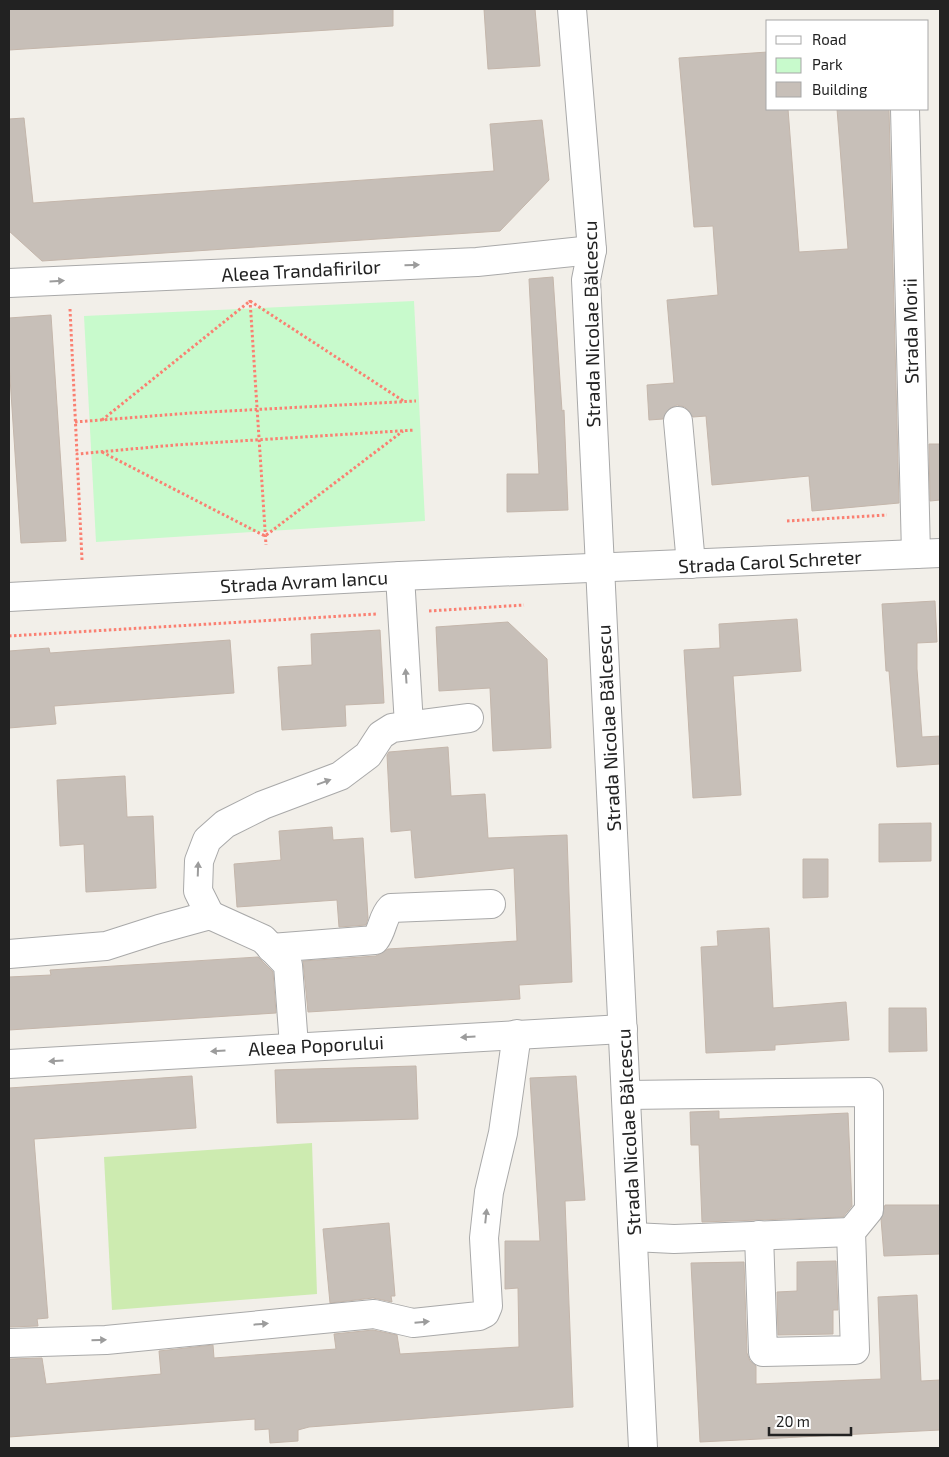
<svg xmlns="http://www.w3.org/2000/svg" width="949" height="1457" font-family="'Exo 2',sans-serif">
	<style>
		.grass { fill: #cdebb0 }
		.park { fill: #c8facc }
		.building { fill: #c7bfb8; stroke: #c4b6ab }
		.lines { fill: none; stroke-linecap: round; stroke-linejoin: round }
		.minor-casing { stroke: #a9a9a9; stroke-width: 30 }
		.path { stroke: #fa8072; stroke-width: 3; stroke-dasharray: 2.5 2.5; stroke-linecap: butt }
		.minor { stroke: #fff; stroke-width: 28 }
		.oneway { fill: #9c9c9c }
		.labels { text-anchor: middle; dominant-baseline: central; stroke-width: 5; stroke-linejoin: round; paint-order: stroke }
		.street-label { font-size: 19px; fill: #222; stroke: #fff }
	</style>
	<rect width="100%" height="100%" fill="#f2efe9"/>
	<path class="grass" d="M 312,1143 L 317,1294 L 112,1310 L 104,1157 Z"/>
	<path class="park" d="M 414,301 L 425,521 L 96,542 L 84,316 Z"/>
	<g class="building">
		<path d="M 9,9 L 393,9 L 393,26 L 9,50 Z"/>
		<path d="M 484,9 L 535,9 L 540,66 L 488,69 Z"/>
		<path d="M 768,52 L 768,109 L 788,109 L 799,252 L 848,249 L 837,109 L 889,109 L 899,503 L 812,511 L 809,476 L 712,485 L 706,416 L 693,417 L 685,407 L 677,405 L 669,409 L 663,419 L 649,420 L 647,385 L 674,383 L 667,300 L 718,295 L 713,226 L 694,227 L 679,58 Z"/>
		<path d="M 24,118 L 33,203 L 494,171 L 490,124 L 542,120 L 549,180 L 500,231 L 42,261 L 9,231 L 9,119 Z"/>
		<path d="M 553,277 L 562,411 L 564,410 L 568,510 L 507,512 L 507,474 L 539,474 L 529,279 Z"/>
		<path d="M 51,315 L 66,541 L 21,543 L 9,363 L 9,318 Z"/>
		<path d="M 929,444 L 940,444 L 940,500 L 930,501 Z"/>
		<path d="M 935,601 L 937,642 L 917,643 L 917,669 L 922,737 L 940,736 L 940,764 L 897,767 L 889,671 L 886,671 L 882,604 Z"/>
		<path d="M 797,619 L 801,671 L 733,676 L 741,795 L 693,798 L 684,650 L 720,648 L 719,624 Z"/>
		<path d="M 508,622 L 547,659 L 551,748 L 493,751 L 490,688 L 439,691 L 436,627 Z"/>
		<path d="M 380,630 L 384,703 L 345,705 L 346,726 L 282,730 L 278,667 L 312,665 L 311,634 Z"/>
		<path d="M 230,640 L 234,693 L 54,706 L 56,724 L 9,728 L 9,651 L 49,648 L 50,653 Z"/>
		<path d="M 448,747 L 451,796 L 485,794 L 488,838 L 567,835 L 572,982 L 519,985 L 520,999 L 308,1012 L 303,961 L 376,956 L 388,949 L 517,941 L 514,868 L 415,878 L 411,830 L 391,832 L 387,755 L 389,752 Z"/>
		<path d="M 125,776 L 127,817 L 153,816 L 156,888 L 86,892 L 84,844 L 60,846 L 57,780 Z"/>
		<path d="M 931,823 L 931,861 L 879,862 L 879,824 Z"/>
		<path d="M 332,827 L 333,840 L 363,838 L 368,918 L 366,925 L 339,927 L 337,900 L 237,907 L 234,864 L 281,860 L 279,831 Z"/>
		<path d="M 803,859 L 828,859 L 828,897 L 803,898 Z"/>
		<path d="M 769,928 L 773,1008 L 846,1002 L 849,1040 L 775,1045 L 775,1050 L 706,1053 L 701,947 L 718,946 L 717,931 Z"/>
		<path d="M 258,957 L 273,972 L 276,1013 L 9,1030 L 9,977 L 51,975 L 50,970 Z"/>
		<path d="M 889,1008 L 926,1008 L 927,1051 L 889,1052 Z"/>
		<path d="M 416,1066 L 418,1119 L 277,1123 L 275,1070 Z"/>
		<path d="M 192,1076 L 196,1128 L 34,1139 L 48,1318 L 37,1319 L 38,1326 L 9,1327 L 9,1088 Z"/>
		<path d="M 576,1076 L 585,1200 L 565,1201 L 573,1407 L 309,1427 L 298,1430 L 298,1441 L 270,1443 L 269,1429 L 255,1430 L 255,1419 L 9,1437 L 9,1359 L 42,1358 L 46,1384 L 161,1374 L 159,1351 L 213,1345 L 214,1358 L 336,1349 L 334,1334 L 373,1330 L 397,1335 L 400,1354 L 519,1347 L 518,1288 L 505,1289 L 505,1241 L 540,1241 L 530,1078 Z"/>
		<path d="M 719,1111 L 719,1119 L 848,1113 L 852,1206 L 843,1217 L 702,1222 L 699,1145 L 691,1145 L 690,1112 Z"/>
		<path d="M 885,1205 L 940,1205 L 940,1254 L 884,1256 L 881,1219 Z"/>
		<path d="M 389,1223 L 395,1296 L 391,1296 L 392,1302 L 373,1298 L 330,1303 L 323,1229 Z"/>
		<path d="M 836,1261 L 838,1310 L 833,1310 L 833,1334 L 778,1335 L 777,1292 L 797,1291 L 797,1262 Z"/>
		<path d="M 744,1262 L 747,1353 L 750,1361 L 756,1366 L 756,1384 L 881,1379 L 878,1297 L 917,1295 L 921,1381 L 940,1380 L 940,1430 L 700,1442 L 691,1263 Z"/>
	</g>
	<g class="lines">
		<defs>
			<g id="minor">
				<path d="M 572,9 L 592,250 L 586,280 L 643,1448"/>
				<path d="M 905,109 L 916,554"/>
				<path d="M 9,283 L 477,262 L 592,250"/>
				<path d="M 678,421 L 691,564"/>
				<path d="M 400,576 L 409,725"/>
				<path d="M 9,597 L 400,576 L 940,553"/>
				<path d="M 210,915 L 198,891 L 199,861 L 207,840 L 225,824 L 263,805 L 340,776 L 368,755 L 381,735 L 392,728 L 469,718"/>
				<path d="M 271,948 L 375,940 C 383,930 382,917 391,908 L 491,904"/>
				<path d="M 9,954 L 106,946 L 159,929 L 210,915 L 263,939 L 288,965 L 294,1046"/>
				<path d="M 9,1064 L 623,1029"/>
				<path d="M 626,1095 L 869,1092 L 869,1210 L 851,1232 L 855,1350 L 763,1352 L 759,1235"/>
				<path d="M 633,1237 L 674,1239 L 851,1232"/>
				<path d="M 9,1343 L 106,1340 L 374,1314 L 413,1323 L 479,1316 L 485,1313 L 488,1306 L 484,1238 L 489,1192 L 503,1133 L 517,1034"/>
			</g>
		</defs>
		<use href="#minor" class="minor-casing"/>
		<g class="path">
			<path d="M 250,300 L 266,545"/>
			<path d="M 70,309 L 77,454"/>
			<path d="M 102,420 L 250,301 L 405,402"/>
			<path d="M 75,422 L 191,413 L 416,401"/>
			<path d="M 102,452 L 265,536 L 403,431"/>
			<path d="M 787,521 L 887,515"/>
			<path d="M 82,560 L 77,454 L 175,445 L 415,430"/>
			<path d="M 429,611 L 524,605"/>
			<path d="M 9,636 L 376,614"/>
		</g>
		<use href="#minor" class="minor"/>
	</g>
	<defs><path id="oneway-solid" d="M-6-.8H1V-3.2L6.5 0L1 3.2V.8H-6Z" transform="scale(1.25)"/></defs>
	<g class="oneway">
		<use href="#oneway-solid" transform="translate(412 265) rotate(-2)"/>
		<use href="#oneway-solid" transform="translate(57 281) rotate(-3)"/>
		<use href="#oneway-solid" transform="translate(406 676) rotate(-94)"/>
		<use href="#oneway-solid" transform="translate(324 782) rotate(-20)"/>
		<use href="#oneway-solid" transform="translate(198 869) rotate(-88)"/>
		<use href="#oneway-solid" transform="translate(468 1037) rotate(177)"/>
		<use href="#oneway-solid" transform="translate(218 1051) rotate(176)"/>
		<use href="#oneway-solid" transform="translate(56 1061) rotate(176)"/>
		<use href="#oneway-solid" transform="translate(486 1216) rotate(-84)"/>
		<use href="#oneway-solid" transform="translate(422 1322) rotate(-5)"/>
		<use href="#oneway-solid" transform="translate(261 1324) rotate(-5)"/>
		<use href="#oneway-solid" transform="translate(99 1340) rotate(-2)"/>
	</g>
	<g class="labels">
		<g class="street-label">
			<text transform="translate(301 270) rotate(-3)">Aleea Trandafirilor</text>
			<text transform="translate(591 324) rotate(-91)">Strada Nicolae Bălcescu</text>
			<text transform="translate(910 331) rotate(-91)">Strada Morii</text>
			<text transform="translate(770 561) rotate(-3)">Strada Carol Schreter</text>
			<text transform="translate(304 581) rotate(-3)">Strada Avram Iancu</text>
			<text transform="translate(608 728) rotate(-93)">Strada Nicolae Bălcescu</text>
			<text transform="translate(316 1045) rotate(-3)">Aleea Poporului</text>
			<text transform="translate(628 1132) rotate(-93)">Strada Nicolae Bălcescu</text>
		</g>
	</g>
	<rect width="949" height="1457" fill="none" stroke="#222222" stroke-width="20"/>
	<rect x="766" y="20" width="162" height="90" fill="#ffffff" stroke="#a7a7a7"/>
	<rect x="776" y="36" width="25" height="8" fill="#ffffff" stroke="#a7a7a7"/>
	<text x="812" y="45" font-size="15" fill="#222222">Road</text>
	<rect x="776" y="58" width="25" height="15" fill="#c8facc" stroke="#a7a7a7"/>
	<text x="812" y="70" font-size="15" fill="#222222">Park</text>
	<rect x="776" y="82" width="25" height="15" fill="#c7bfb8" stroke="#a7a7a7"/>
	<text x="812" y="95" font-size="15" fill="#222222">Building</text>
	<path d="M769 1427v8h82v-8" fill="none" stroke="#222222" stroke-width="2.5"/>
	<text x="776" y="1427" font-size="15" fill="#222222" stroke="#ffffff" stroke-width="4" paint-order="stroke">20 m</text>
</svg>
